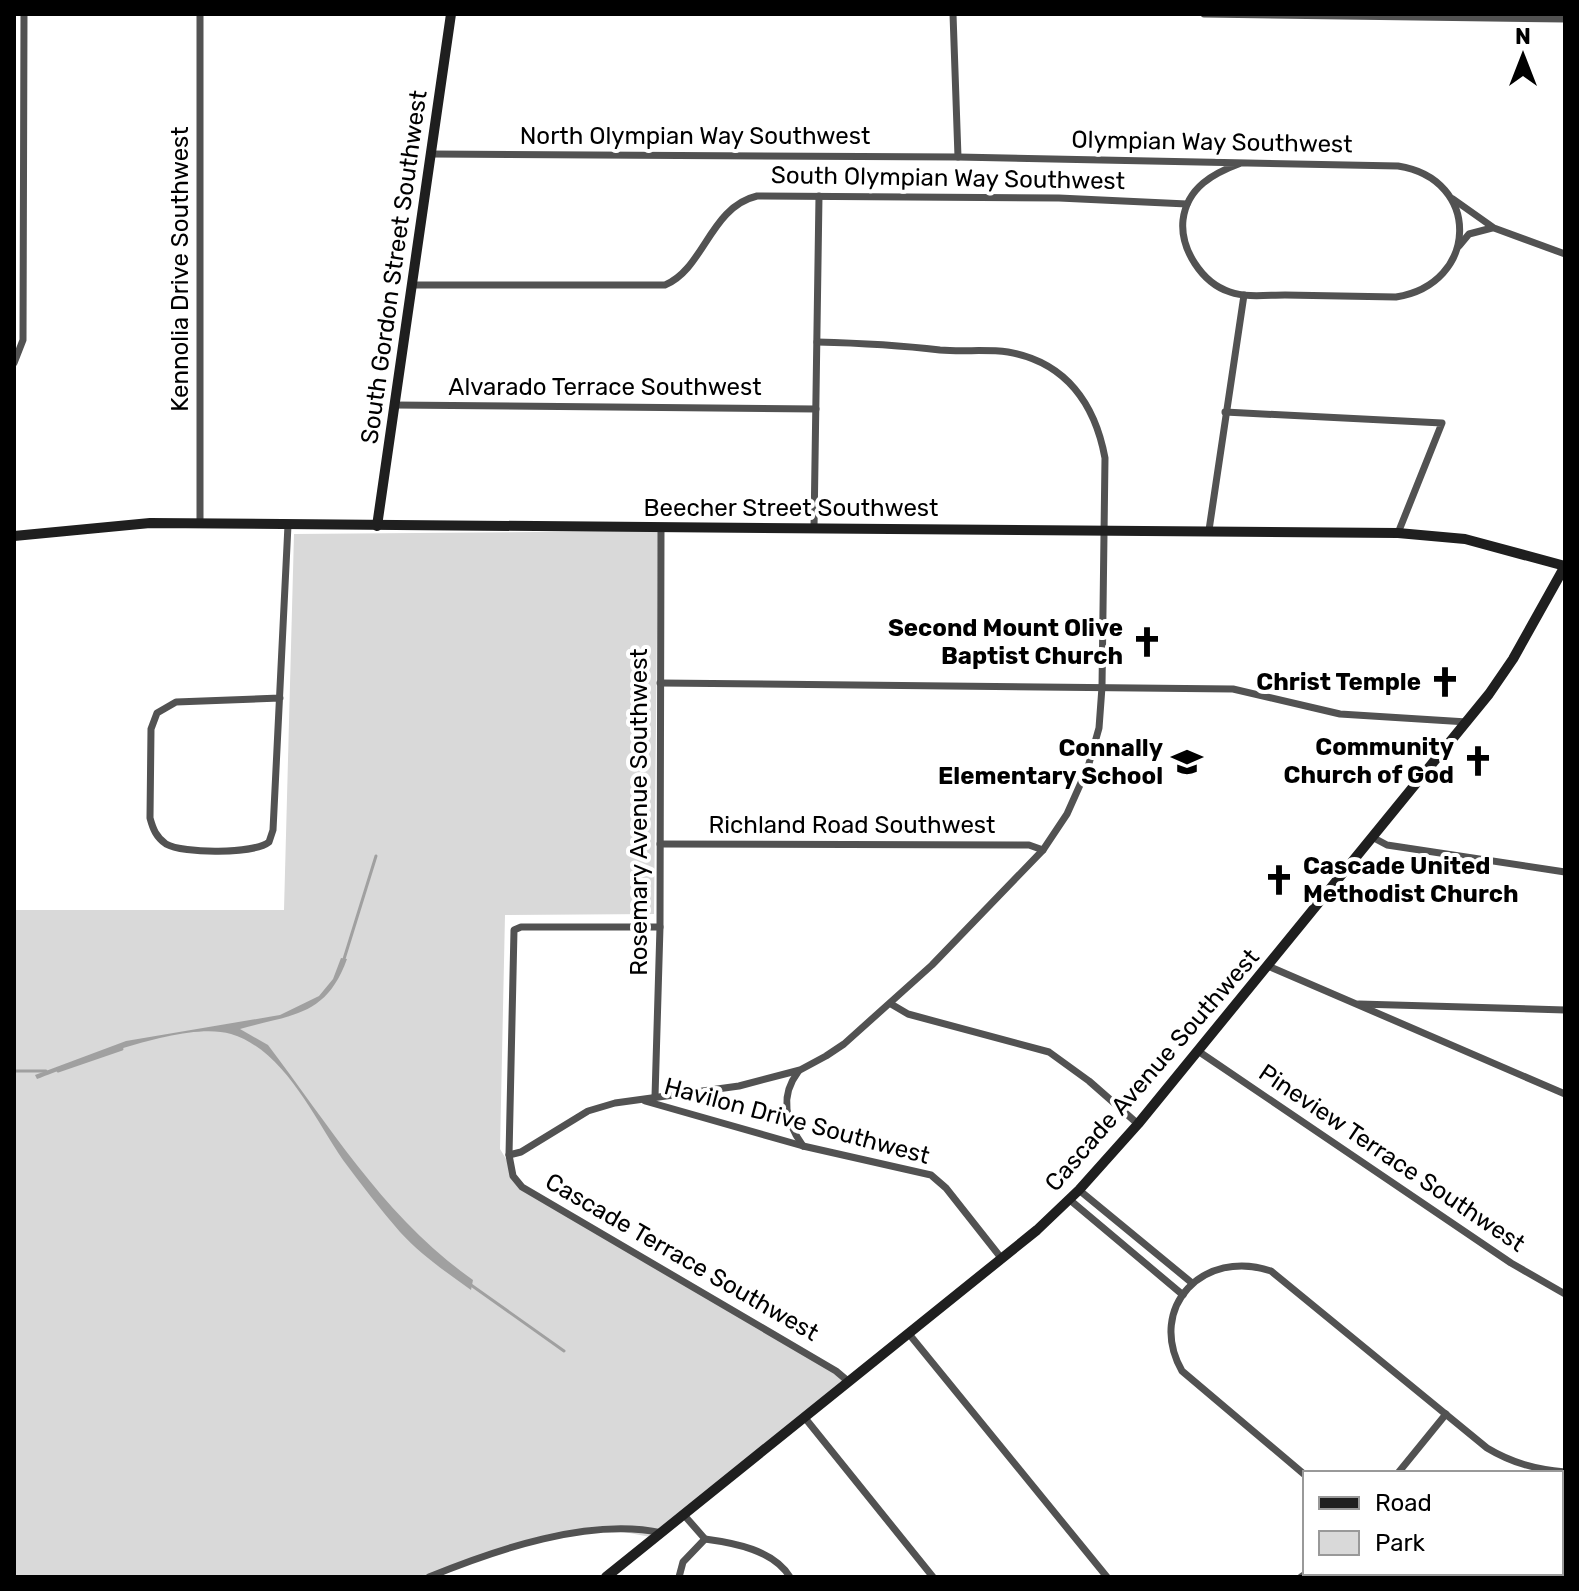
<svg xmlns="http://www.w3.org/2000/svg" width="1579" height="1591" font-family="Rubik,sans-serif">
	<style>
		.green { fill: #d9d9d9 }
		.water { fill: #a0a0a0 }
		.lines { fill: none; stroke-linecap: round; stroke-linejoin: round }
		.stream { stroke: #a0a0a0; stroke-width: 3 }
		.street { stroke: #525252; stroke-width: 7 }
		.secondary { stroke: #1f1f1f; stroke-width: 10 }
		.labels { text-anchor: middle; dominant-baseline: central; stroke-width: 8; stroke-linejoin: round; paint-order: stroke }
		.street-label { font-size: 24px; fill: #000; stroke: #fff }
		.poi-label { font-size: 24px; font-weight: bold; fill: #000; stroke: #fff; text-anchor: end }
	</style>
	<rect width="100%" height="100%" fill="#fff"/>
	<g class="green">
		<path d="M 658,531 L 654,914 L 505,915 L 500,1149 L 525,1190 L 854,1380 L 661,1539 L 624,1532 L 576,1532 L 520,1542 L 433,1577 L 14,1577 L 14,910 L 284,910 L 294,534 Z"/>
		<path d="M 1565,1519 L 1565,1577 L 1355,1577 L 1358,1573 L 1561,1573 L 1561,1523 Z"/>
	</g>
	<path class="water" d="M 341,958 L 347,959 C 326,1017 292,1014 240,1029 L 268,1045 C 331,1128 386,1219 473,1280 L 471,1290 C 446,1272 421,1255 400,1232 C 380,1209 361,1184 343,1160 C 314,1118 284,1050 231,1034 C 185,1020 82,1062 37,1079 L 35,1075 L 126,1041 L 280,1015 L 319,996 L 333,979 Z"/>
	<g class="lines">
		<g class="stream">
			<path d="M 344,959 L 376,856"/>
			<path d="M 14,1071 L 46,1071"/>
			<path d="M 58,1071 L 122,1049"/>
			<path d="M 471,1285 L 564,1351"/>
		</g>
		<g class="street">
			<path d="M 200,14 L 200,523"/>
			<path d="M 953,14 L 958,157"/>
			<path d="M 1204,14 L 1565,19"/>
			<path d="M 431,154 L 958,157 L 1398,166 C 1482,179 1479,284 1396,297 C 1359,296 1322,296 1285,295 C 1267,295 1247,298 1230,292 C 1202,283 1180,249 1183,220 C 1187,187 1214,173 1241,163"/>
			<path d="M 1453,199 L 1494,228 L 1565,254"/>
			<path d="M 1459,246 L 1469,234 L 1492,228"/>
			<path d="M 413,285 L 665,285 C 704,269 710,207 757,196 L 1059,198 L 1187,204"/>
			<path d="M 14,363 L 23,340 L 24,14"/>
			<path d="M 394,405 L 816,409"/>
			<path d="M 1225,412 L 1442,423 L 1398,533"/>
			<path d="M 814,528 L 819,196"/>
			<path d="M 1209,530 L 1244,295"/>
			<path d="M 660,683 L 1233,689 L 1340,714 L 1467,722"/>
			<path d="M 280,698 L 176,702 L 157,713 L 151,729 L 150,818 C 153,829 156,837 166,844 C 183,854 254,854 269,842 L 273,830 L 288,525"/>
			<path d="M 1372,837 L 1387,845 L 1565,872"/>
			<path d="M 660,844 L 1029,845 L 1043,850"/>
			<path d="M 660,927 L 521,927 L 514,930 L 509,1155 L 513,1176 L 522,1187 L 836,1371 L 849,1382"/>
			<path d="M 1268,966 L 1565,1094"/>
			<path d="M 891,1004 L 908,1014 L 1049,1052 L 1089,1081 L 1138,1124"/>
			<path d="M 1359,1004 L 1565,1010"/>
			<path d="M 1198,1051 L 1511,1263 L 1565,1294"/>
			<path d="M 798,1072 C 779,1097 786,1122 803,1146"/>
			<path d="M 655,1097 L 660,927 L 661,528"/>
			<path d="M 645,1101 L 803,1146 L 931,1175 L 946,1188 L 1002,1259"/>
			<path d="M 509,1155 L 521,1152 L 588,1111 L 615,1103 L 739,1086 L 800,1070 L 826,1056 L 844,1044 L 932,965 L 1043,850 L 1067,814 L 1088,767 L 1099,728 L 1102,687 L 1105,458 C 1095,404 1066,362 1008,352 C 986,349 963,352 940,350 C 898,345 859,343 817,342"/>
			<path d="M 1079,1190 L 1192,1283"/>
			<path d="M 1070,1200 L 1183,1295"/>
			<path d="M 909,1334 L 1107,1577"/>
			<path d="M 805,1418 L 933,1577"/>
			<path d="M 1398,1473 L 1446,1414"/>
			<path d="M 1305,1475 L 1182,1371 C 1146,1307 1204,1248 1271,1271 L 1487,1448 C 1512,1463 1535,1469 1565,1472"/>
			<path d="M 684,1515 L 705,1539 C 735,1543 773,1550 790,1577"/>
			<path d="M 429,1577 C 495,1550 590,1517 662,1533"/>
			<path d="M 679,1577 L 683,1562 L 705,1539"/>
			<path d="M 1301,1577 L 1307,1573"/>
			<path d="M 1564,1577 L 1565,1540"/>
		</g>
		<g class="secondary">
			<path d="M 377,526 L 451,14"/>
			<path d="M 14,536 L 150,523 L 1398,533 L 1465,539 L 1565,566"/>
			<path d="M 606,1577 L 1037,1230 L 1079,1190 L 1138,1124 L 1489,694 L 1513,659 L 1565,566"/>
		</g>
	</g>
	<defs>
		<symbol id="church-bare" viewBox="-9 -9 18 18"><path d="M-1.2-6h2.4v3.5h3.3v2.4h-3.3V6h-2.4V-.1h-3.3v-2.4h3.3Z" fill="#000" stroke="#fff" stroke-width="2.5" paint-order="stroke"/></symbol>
		<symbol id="school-bare" viewBox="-9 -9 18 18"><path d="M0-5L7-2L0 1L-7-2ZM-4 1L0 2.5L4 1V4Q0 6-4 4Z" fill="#000" stroke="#fff" stroke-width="2.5" paint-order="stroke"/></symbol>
	</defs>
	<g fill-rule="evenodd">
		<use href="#church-bare" x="1125" y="620" width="44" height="44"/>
		<use href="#church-bare" x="1423" y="660" width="44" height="44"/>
		<use href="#church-bare" x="1456" y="739" width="44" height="44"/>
		<use href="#school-bare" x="1165" y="740" width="44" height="44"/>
		<use href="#church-bare" x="1257" y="858" width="44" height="44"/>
	</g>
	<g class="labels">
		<g class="street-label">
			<text x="695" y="136">North Olympian Way Southwest</text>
			<text transform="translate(1212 142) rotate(1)">Olympian Way Southwest</text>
			<text transform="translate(948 178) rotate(1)">South Olympian Way Southwest</text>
			<text transform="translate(394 267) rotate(-82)">South Gordon Street Southwest</text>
			<text transform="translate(180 269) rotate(-90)">Kennolia Drive Southwest</text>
			<text x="605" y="387">Alvarado Terrace Southwest</text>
			<text x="791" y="508">Beecher Street Southwest</text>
			<text transform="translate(639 812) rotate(-90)">Rosemary Avenue Southwest</text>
			<text x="852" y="825">Richland Road Southwest</text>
			<text transform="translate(1152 1070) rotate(-49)">Cascade Avenue Southwest</text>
			<text transform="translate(797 1121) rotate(15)">Havilon Drive Southwest</text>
			<text transform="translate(1392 1158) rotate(34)">Pineview Terrace Southwest</text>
			<text transform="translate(682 1257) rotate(30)">Cascade Terrace Southwest</text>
		</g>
		<g class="poi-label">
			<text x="1123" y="628">Second Mount Olive<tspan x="1123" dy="28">Baptist Church</tspan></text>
			<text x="1421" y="682">Christ Temple</text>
			<text x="1454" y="747">Community<tspan x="1454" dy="28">Church of God</tspan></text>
			<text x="1163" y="748">Connally<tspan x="1163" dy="28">Elementary School</tspan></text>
			<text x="1303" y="866" text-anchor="start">Cascade United<tspan x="1303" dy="28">Methodist Church</tspan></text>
		</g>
	</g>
	<rect width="1579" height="1591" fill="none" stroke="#000000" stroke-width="32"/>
	<rect x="1303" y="1471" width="260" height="104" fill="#ffffff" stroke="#999999" stroke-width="2"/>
	<rect x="1319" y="1497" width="40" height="12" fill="#1f1f1f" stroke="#999999" stroke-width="2"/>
	<text x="1375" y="1511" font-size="24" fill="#000000">Road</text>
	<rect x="1319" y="1531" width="40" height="24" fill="#d9d9d9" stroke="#999999" stroke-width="2"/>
	<text x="1375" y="1551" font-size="24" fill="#000000">Park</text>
	<g transform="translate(1523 56)" stroke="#ffffff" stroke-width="6" paint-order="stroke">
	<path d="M0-6L14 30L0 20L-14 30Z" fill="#000000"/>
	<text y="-12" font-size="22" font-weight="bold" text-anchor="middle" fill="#000000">N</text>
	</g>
</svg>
